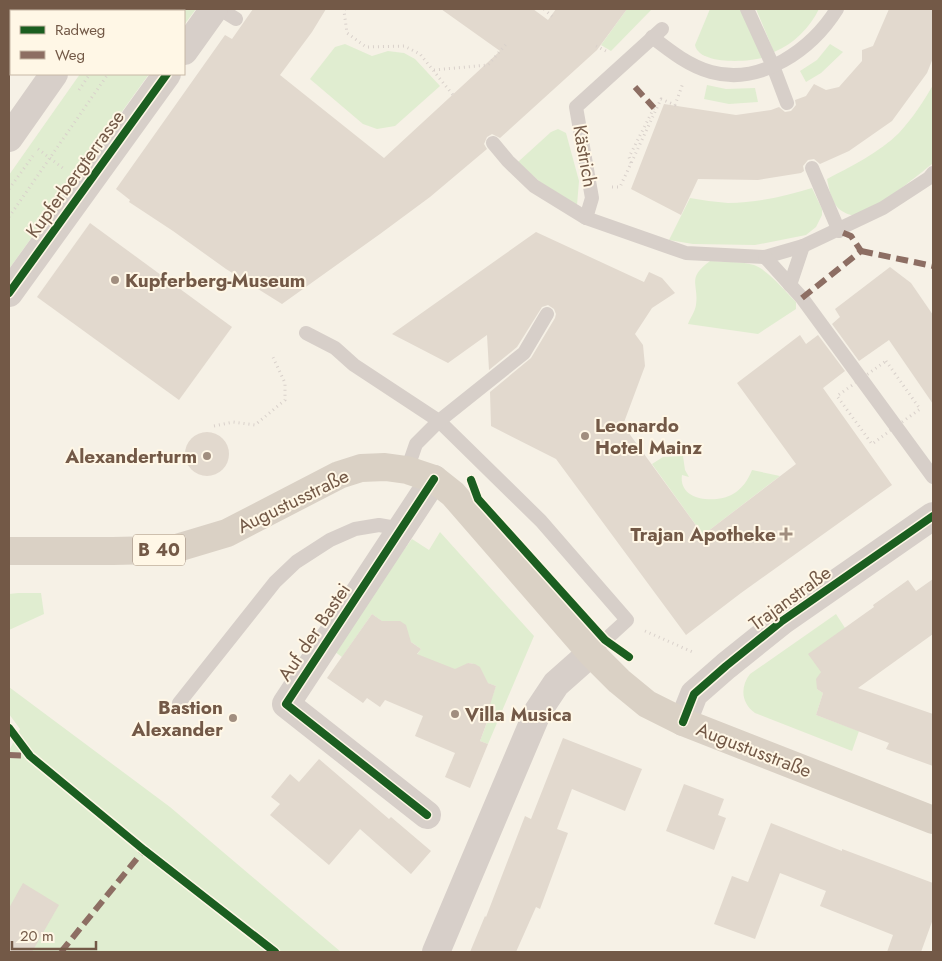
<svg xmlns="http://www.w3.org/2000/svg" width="942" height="961" font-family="Jost,sans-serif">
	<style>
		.green { fill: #e0edd0 }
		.building { fill: #e2d9ce }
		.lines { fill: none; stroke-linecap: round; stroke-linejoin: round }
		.path { stroke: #d9d1cb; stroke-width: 3; stroke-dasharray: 1 4; stroke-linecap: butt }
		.lane { stroke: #d7cfc9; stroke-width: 14 }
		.street { stroke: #d7cfc9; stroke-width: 28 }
		.primary { stroke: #dad1c5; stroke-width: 28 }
		.quiet { stroke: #8d6e63; stroke-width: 6; stroke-dasharray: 12 6; stroke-linecap: butt }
		.cycleway-casing { stroke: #fff7e6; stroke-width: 11 }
		.cycleway { stroke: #1b5e20; stroke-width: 8 }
		.poi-dot { fill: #a18e7f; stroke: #fff7e6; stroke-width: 2 }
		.labels { text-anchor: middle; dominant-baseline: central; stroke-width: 4; stroke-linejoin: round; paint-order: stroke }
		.shield { fill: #fff7e6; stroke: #9d8877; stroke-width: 1 }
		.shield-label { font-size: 18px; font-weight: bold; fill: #735947 }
		.street-label { font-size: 19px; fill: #735947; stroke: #fff7e6 }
		.poi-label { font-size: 19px; font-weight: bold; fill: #735947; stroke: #fff7e6; text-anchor: start }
	</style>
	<rect width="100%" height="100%" fill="#f6f1e6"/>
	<g class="green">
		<path d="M 126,9 L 196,9 L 184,25 L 184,11 L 125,11 Z"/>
		<path d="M 627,9 L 652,9 L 611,51 L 601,45 Z"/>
		<path d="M 710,9 L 742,9 L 762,58 C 747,62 699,65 695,45 Z"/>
		<path d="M 756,9 L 819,9 C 810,27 794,44 774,52 Z"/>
		<path d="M 345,44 L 372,56 L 388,51 L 404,53 L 415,59 L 440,86 L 395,126 L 377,129 L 363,124 L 310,79 L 335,47 Z"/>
		<path d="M 830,44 L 843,52 L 821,73 L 806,82 L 800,71 L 817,60 Z"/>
		<path d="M 80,74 L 149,74 L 9,269 L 9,175 Z"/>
		<path d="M 707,85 L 726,89 L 755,88 L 758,102 L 729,104 L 704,99 Z"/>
		<path d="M 933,85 L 932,164 C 918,175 868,217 851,215 C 847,214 841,211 838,208 C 831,201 829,188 827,179 C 850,167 880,152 899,133 C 912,119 924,101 933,85 Z"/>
		<path d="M 558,129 L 566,133 L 579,181 L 577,205 L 540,182 L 518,162 L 551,132 Z"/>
		<path d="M 812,188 L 822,209 L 822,215 L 816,227 L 806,235 L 755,245 L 693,244 L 669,240 L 690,198 C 702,200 715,202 728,203 C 757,203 786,196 812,188 Z"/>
		<path d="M 710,261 C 724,262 740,261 754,265 C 767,269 786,292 796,302 L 796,309 L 758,334 L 688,324 C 690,318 695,312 696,305 C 699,283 686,279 710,261 Z"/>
		<path d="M 683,456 L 685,470 L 689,477 L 682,475 C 678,501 716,504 733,494 C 742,489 748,480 752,470 L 780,476 L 703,535 L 652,464 L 663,457 Z"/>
		<path d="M 440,532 L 534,636 L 488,744 L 480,741 L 493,707 L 489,705 L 496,686 L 482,681 C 484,670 479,664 468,663 L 459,671 L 395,685 L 421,649 L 372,614 L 342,657 L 331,649 L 412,539 L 429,550 Z"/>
		<path d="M 18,593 L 41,593 L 44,614 L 9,630 L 9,594 Z"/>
		<path d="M 836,614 L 845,628 L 821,672 L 817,689 L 823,693 L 816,715 L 859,731 L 852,751 L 755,713 C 741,703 740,687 750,674 Z"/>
		<path d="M 9,687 L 170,807 L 341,952 L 9,952 L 9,751 L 20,729 L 9,714 Z"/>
	</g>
	<g class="building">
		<path d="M 253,9 L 326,9 L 312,32 L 280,75 L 384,158 L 500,51 L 441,9 L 533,9 L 548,20 L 556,9 L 627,9 L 597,50 L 500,138 L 492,134 L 487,137 L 484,144 L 487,149 L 430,197 L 380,234 L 282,304 L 226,269 L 173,231 L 129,202 L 130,200 L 116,189 L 225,35 L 232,39 Z"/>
		<path d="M 889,9 L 933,9 L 933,58 L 927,73 L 892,121 L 849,151 L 820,164 L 814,159 L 808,160 L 803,166 L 804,171 L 801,173 L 758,180 L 698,179 L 681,215 L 631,189 L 664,104 L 736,115 L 771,110 L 779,107 L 785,112 L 791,111 L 796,105 L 795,100 L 806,96 L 814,84 L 826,90 L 839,87 L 862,61 L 862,50 L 873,46 Z"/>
		<path d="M 90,223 L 232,327 L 179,400 L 37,297 Z"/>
		<path d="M 536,232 L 644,282 L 649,272 L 662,278 L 675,293 L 652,308 L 635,334 L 643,345 L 645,366 L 623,425 L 703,535 L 796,464 L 737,383 L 800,335 L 806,344 L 818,335 L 845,371 L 823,388 L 892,485 L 741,593 L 686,635 L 556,459 L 491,426 L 490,392 L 531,358 L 555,318 L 556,314 L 554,309 L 548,305 L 542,307 L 517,347 L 489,370 L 487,335 L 448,363 L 392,334 Z"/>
		<path d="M 890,267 L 911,283 L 933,315 L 933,404 L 889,340 L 859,361 L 832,324 L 840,317 L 835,309 Z"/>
		<circle cx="207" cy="454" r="22"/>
		<path d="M 933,579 L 933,634 L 858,688 L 933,714 L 933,766 L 886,749 L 889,743 L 816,715 L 823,693 L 817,689 L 816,679 L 821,672 L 808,654 L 874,607 L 873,605 L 908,580 L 916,591 Z"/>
		<path d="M 372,614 L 382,621 L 400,621 L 406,625 L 411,642 L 421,649 L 417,654 L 455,669 L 468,663 L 475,664 L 480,667 L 488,683 L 496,686 L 490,705 L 493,706 L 480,741 L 488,744 L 470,788 L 445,777 L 455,753 L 415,736 L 423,716 L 385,700 L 380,707 L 367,698 L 363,703 L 327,678 Z"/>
		<path d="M 563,738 L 642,769 L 625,811 L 572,789 L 557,829 L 568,833 L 540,909 L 536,907 L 516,952 L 470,952 L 485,916 L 486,917 L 525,816 L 531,819 Z"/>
		<path d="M 319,759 L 389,819 L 391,817 L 431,851 L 411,874 L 360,829 L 329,865 L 270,815 L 280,804 L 271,797 L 290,774 L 299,782 Z"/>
		<path d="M 684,784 L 724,799 L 718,815 L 726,818 L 714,850 L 666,831 Z"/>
		<path d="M 771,823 L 842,851 L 842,849 L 933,883 L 933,919 L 921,952 L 887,952 L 893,935 L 820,906 L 826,891 L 780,873 L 755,939 L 714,924 L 732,876 L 748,882 Z"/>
		<path d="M 23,883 L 59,905 L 32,952 L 9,952 L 9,908 Z"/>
	</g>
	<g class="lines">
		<g class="path">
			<path d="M 345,9 L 344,11 L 347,33 L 366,47 L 404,46 L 420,54 L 453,95"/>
			<path d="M 544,9 L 555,19"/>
			<path d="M 134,11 L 136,9"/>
			<path d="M 152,11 L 154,9"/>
			<path d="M 596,46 L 606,51"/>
			<path d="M 434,70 L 488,65 L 508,42"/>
			<path d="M 79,90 L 90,74"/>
			<path d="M 38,149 L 64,169"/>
			<path d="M 631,163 L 629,157 L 654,108"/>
			<path d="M 612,187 L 620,187 L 661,99 L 675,105 L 683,83"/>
			<path d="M 9,189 L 33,156"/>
			<path d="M 9,217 L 108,74"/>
			<path d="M 886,361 L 920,409 L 872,444 L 837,396 Z"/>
			<path d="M 214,426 L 233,422 L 255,425 L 285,400 L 285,383 L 272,355"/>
			<path d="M 645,631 L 695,653"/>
		</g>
		<g class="lane">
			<path d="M 220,9 L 236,19"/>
			<path d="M 747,9 L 773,66 L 787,103"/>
			<path d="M 652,37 C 670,51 689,66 711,72 C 761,86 812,49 837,9"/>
			<path d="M 493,143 L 508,161 L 534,186 L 586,218 L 686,253 L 765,257 L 803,246 L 883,208 L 929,178 L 933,173"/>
			<path d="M 812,168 L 839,231"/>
			<path d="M 586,218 L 592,198 L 576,107 L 662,29"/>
			<path d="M 765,257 L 802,298 L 933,477"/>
			<path d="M 790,285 L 803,246"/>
			<path d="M 306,333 L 335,348 L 354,365 L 439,421 L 541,521 L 627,620 L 591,653"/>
			<path d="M 407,470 L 416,444 L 439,421 L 524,353 L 547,314"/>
			<path d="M 179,703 L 275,582 L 296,562 L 330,540 L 355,529 L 379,525 L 402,529"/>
		</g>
		<g class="street">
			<path d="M 99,11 L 100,9"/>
			<path d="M 184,51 L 214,9"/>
			<path d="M 9,138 L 54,74"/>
			<path d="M 9,293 L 167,74"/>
			<path d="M 683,722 L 694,694 L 726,666 L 782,621 L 933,516"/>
			<path d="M 427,815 L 286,704 L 434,479"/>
			<path d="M 436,952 L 538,711 L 556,684 L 591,653"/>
		</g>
		<path class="primary" d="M 9,551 L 113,551 L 156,550 L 177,548 L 227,533 L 339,475 L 361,468 L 385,467 L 407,470 L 434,479 L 453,494 L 591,653 L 619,681 L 647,704 L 683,722 L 933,820"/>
		<g class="quiet">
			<path d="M 635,87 L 654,108"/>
			<path d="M 861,251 L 933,266"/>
			<path d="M 802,298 L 861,251 L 851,236 L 839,231"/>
			<path d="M 9,755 L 30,756"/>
			<path d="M 61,952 L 144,850"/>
		</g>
		<defs>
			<g id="cycleway">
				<path d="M 9,293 L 167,74"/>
				<path d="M 471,480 L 478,499 L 605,640 L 629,657"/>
				<path d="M 683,722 L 694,694 L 726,666 L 782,621 L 933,516"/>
				<path d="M 9,728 L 30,756 L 144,850 L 275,952"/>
				<path d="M 427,815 L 286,704 L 434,479"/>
			</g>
		</defs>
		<use href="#cycleway" class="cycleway-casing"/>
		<use href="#cycleway" class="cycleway"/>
	</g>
	<g class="poi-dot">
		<circle cx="115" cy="280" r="5"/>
		<circle cx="585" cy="436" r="5"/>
		<circle cx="207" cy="456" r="5"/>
		<path d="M783.5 526.5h5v5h5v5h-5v5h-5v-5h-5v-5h5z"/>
		<circle cx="455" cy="714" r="5"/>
		<circle cx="233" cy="718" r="5"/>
	</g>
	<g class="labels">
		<rect class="shield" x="133" y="534.5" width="52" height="31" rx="4"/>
		<g class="shield-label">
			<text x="159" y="550">B 40</text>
		</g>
		<g class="street-label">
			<text transform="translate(585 156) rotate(80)">Kästrich</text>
			<text transform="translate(75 174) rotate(-54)">Kupferbergterrasse</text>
			<text transform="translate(293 501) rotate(-26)">Augustusstraße</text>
			<text transform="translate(790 598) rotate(-36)">Trajanstraße</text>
			<text transform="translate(314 632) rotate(-56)">Auf der Bastei</text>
			<text transform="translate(754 750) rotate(21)">Augustusstraße</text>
		</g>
		<g class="poi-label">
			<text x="125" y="280">Kupferberg-Museum</text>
			<text x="595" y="425">Leonardo<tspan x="595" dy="22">Hotel Mainz</tspan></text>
			<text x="197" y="456" text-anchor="end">Alexanderturm</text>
			<text x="776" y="534" text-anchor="end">Trajan Apotheke</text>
			<text x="223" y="707" text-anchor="end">Bastion<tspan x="223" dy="22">Alexander</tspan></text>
			<text x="465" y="714">Villa Musica</text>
		</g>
	</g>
	<rect width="942" height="961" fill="none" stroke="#735947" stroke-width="20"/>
	<rect x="10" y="10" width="175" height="65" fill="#fff7e6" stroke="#c7b8a6"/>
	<rect x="20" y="26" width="25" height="8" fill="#1b5e20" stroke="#c7b8a6"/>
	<text x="55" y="35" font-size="15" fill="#735947">Radweg</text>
	<rect x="20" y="51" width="25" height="8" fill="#8d6e63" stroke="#c7b8a6"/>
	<text x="55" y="60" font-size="15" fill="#735947">Weg</text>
	<path d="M12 941v8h84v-8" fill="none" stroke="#735947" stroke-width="2.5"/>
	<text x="20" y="941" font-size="15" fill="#735947" stroke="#fff7e6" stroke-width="4" paint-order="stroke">20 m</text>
</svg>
